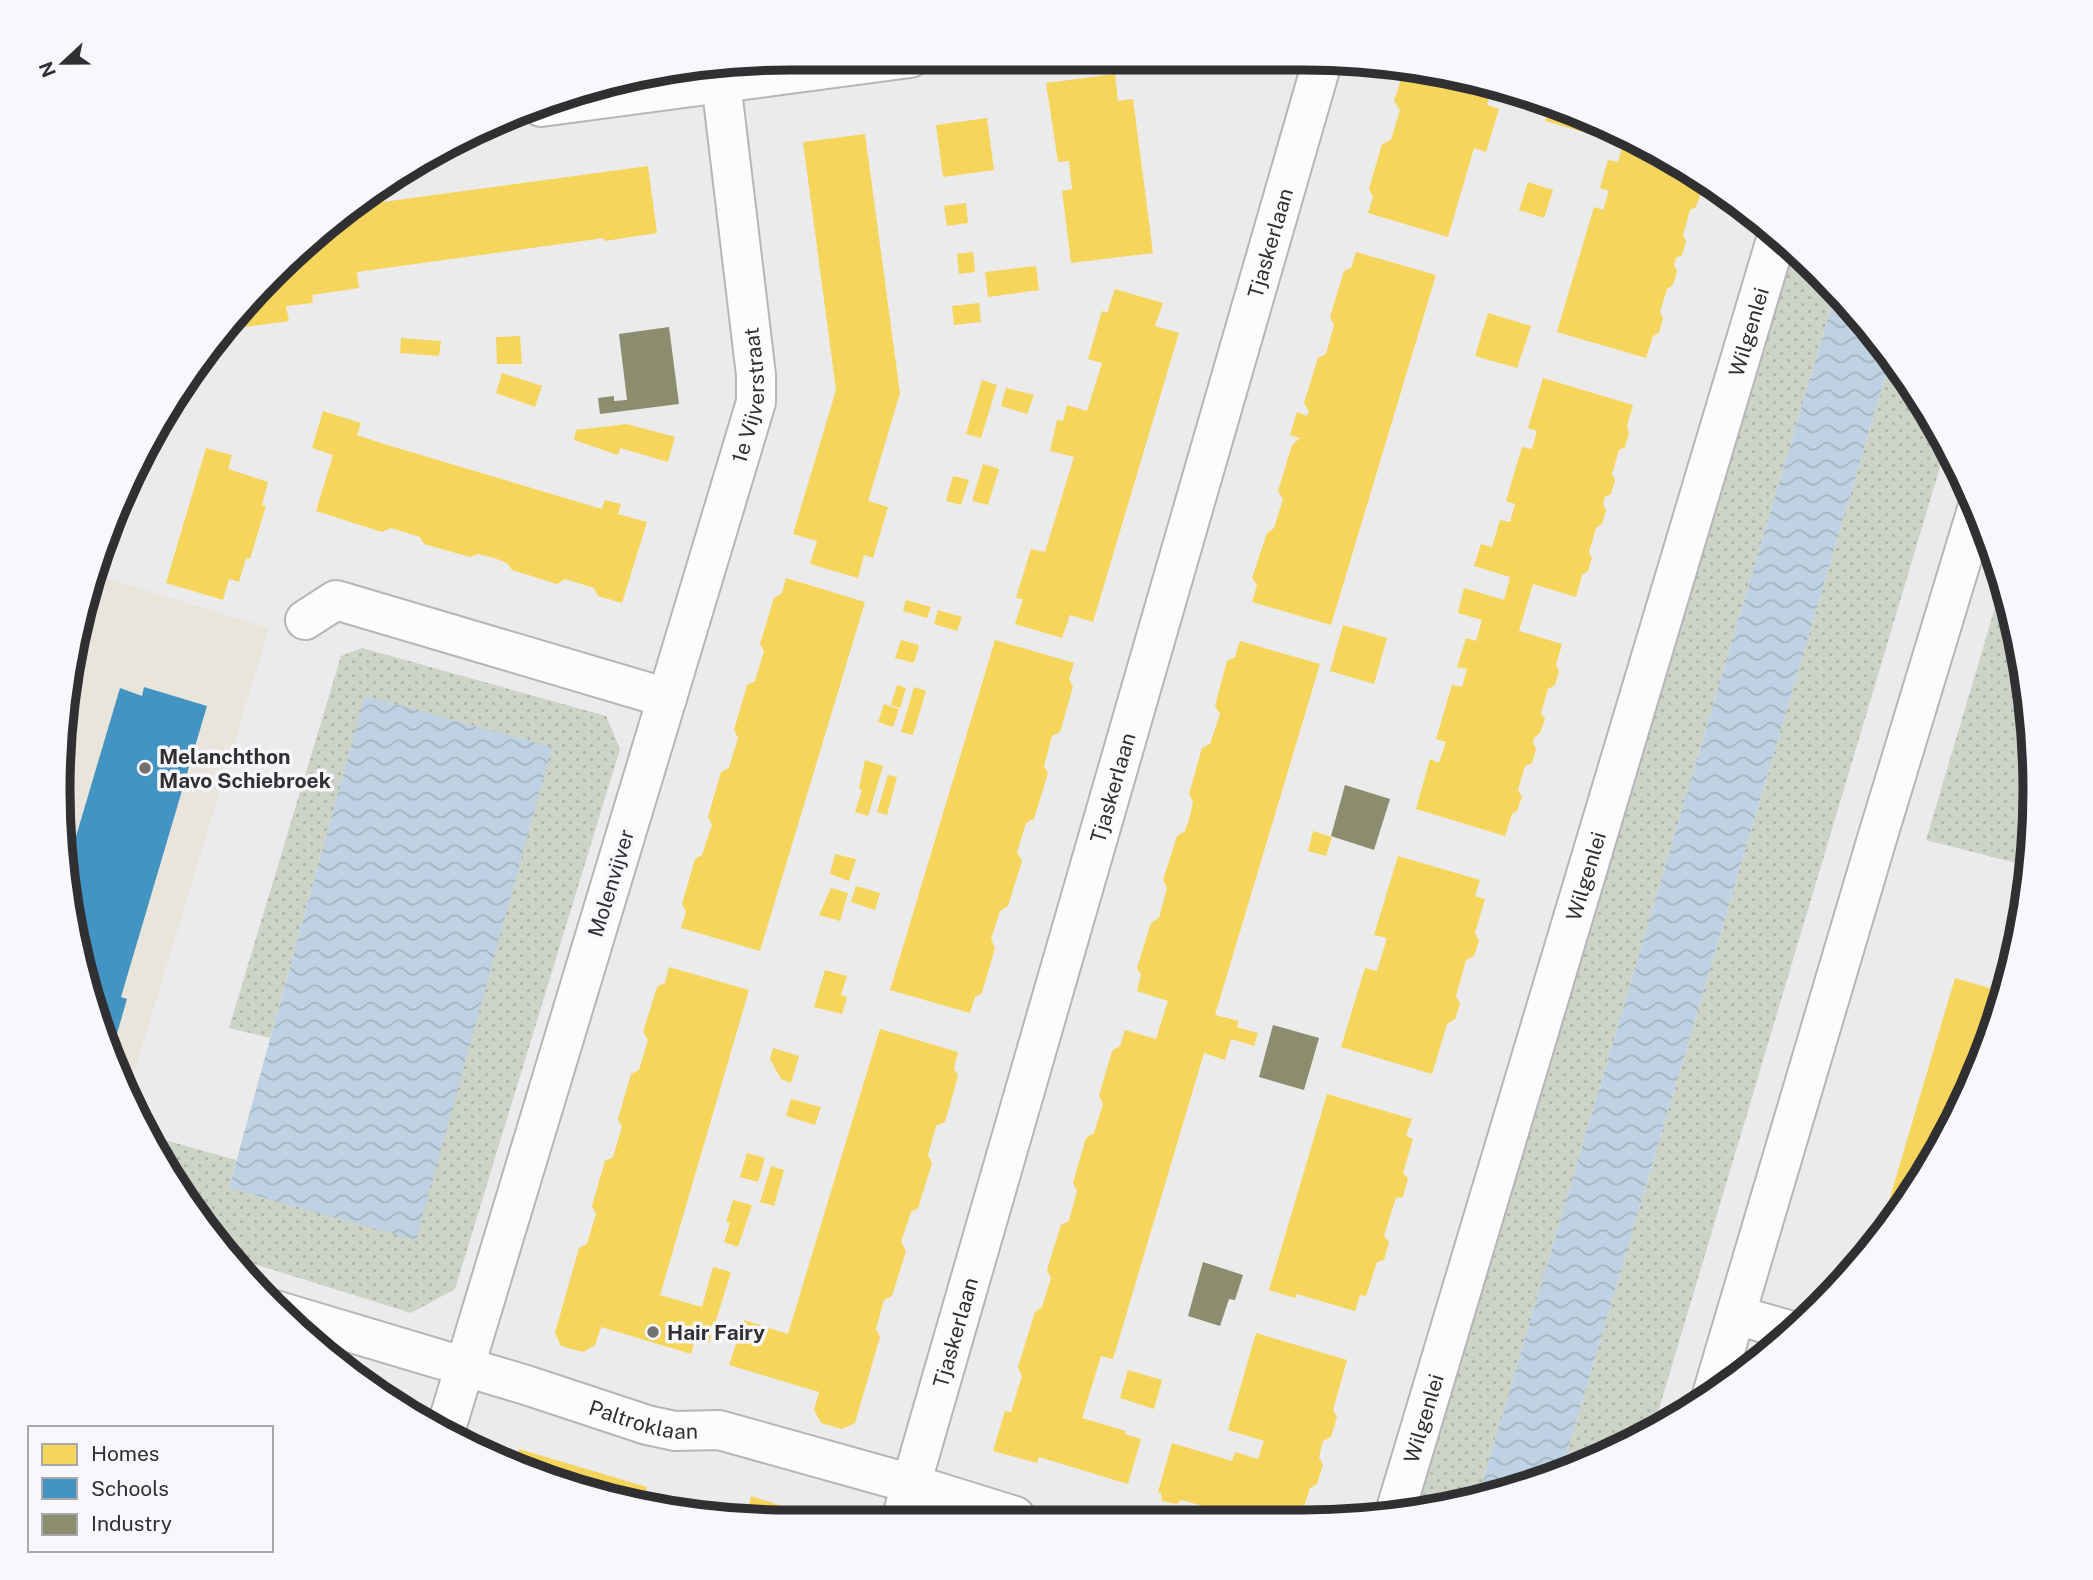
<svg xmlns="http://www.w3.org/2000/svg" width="2093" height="1580" font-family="'Public Sans',sans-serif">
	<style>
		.education { fill: #eae5da }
		.grass { fill: url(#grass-dots) }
		.park { fill: url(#park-tufts) }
		.water { fill: url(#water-waves) }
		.homes { fill: #f6d55c }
		.schools { fill: #4393c3 }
		.industry { fill: #8c8c6e }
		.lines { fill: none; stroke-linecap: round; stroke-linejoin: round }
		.minor-casing { stroke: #b6b5b7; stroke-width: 42 }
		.minor { stroke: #fcfcfc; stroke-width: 38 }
		.poi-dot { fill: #717172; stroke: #f8f7fb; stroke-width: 2.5 }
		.labels { text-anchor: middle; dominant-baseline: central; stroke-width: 7; stroke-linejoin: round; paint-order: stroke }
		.street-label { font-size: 21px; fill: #302f31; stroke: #f8f7fb }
		.poi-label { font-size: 21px; font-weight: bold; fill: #302f31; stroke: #f8f7fb; text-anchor: start }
		.rim { fill: none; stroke: #302f31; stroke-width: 9 }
	</style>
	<defs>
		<pattern id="grass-dots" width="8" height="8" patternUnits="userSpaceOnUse" patternTransform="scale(1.75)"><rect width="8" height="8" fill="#cdd3c6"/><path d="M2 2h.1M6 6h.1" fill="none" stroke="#b0b5ab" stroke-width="1.8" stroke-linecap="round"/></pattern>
		<pattern id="park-tufts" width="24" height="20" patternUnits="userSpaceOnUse" patternTransform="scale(1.75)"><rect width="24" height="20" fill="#cdd3c6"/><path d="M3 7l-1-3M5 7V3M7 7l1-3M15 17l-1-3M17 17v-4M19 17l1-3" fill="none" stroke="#b0b5ab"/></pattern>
		<pattern id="water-waves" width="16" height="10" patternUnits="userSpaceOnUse" patternTransform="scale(1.75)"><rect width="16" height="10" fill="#bed2e3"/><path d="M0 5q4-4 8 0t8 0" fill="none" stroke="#a4b5c3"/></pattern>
	</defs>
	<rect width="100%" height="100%" fill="#ebebec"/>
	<path class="education" d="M 105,578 L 269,628 L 129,1090 L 97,1026 L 59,837 L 68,699 Z"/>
	<g class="grass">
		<path d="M 1793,249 L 1820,272 L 1836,291 L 1479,1494 L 1416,1511 Z"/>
		<path d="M 1891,357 L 1912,383 L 1946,447 L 1653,1429 L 1583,1467 L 1561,1473 Z"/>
		<path d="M 2002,584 L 2021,647 L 2035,790 L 2028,866 L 1926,840 Z"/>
		<path d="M 362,648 L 606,716 L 620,749 L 455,1289 L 411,1313 L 229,1256 L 181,1197 L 158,1150 L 161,1139 L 236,1160 L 229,1188 L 365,696 L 270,1038 L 229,1028 L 341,656 Z"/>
	</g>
	<path class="park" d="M 343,1366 L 374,1375 L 389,1402 L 384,1399 Z"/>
	<g class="water">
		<path d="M 1836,291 L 1891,357 L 1561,1473 L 1479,1494 Z"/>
		<path d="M 365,696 L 552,747 L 416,1240 L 229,1188 Z"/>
	</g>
	<g class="homes">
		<path d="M 1405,68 L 1493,83 L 1487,105 L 1499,109 L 1486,152 L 1474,148 L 1448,237 L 1368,213 L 1373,197 L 1369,189 L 1382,144 L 1391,140 L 1400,110 L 1394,101 Z"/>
		<path d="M 1115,74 L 1118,101 L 1133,99 L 1153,253 L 1071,263 L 1062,191 L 1072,189 L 1069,161 L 1058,162 L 1046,83 Z"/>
		<path d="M 1550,104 L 1594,121 L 1590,134 L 1545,121 Z"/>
		<path d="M 987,118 L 994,170 L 943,177 L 936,125 Z"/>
		<path d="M 865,134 L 900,393 L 868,501 L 888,507 L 873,558 L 864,555 L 858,578 L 810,564 L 817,541 L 793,534 L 836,390 L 803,142 Z"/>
		<path d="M 1624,142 L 1662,153 L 1701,176 L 1697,187 L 1701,193 L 1696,207 L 1690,210 L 1683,235 L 1686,241 L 1682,255 L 1676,258 L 1674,265 L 1677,271 L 1673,285 L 1667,289 L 1660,312 L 1663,318 L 1659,333 L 1653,336 L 1646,358 L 1557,332 L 1594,207 L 1603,210 L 1609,191 L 1600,188 L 1608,160 L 1618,162 Z"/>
		<path d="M 648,166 L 657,233 L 605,241 L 604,238 L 357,272 L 359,288 L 312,295 L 313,303 L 286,306 L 289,321 L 244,327 L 242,309 L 270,275 L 282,274 L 281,265 L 295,255 L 305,253 L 304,248 L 360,205 Z"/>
		<path d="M 1528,182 L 1553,190 L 1544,218 L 1519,210 Z"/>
		<path d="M 966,203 L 968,223 L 947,226 L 944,206 Z"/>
		<path d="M 973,252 L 975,272 L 959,274 L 957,254 Z"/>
		<path d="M 1356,252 L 1436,275 L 1331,625 L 1252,602 L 1257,585 L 1252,578 L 1267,533 L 1274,528 L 1283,499 L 1278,491 L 1292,445 L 1300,438 L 1290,435 L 1297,412 L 1307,416 L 1309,411 L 1304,403 L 1318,358 L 1326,354 L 1334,325 L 1330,317 L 1344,271 L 1351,268 Z"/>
		<path d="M 1036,266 L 1039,290 L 988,297 L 985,272 Z"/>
		<path d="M 1115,289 L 1163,303 L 1155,326 L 1179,333 L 1093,622 L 1070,615 L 1062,638 L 1015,624 L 1023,599 L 1016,598 L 1031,549 L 1045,552 L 1074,457 L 1050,451 L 1057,420 L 1063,421 L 1067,405 L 1087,411 L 1102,363 L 1088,359 L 1102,311 L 1107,313 Z"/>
		<path d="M 979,303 L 981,322 L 954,325 L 952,306 Z"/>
		<path d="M 1488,313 L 1531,326 L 1517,368 L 1475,356 Z"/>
		<path d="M 520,336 L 522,364 L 497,364 L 496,337 Z"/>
		<path d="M 401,338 L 441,341 L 439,356 L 400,353 Z"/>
		<path d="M 502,373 L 542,386 L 535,407 L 496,393 Z"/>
		<path d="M 1543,378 L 1633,405 L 1627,426 L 1629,433 L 1625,447 L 1619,450 L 1612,474 L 1615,480 L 1611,494 L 1605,497 L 1603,504 L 1606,510 L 1602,524 L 1596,528 L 1589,552 L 1592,558 L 1588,571 L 1582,575 L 1576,597 L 1533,584 L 1519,631 L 1562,644 L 1556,665 L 1559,671 L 1555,685 L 1548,689 L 1541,713 L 1545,719 L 1540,733 L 1534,738 L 1533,743 L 1536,749 L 1532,763 L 1525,766 L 1518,790 L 1522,797 L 1517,811 L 1512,814 L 1505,836 L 1416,809 L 1430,759 L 1439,763 L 1446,742 L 1436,739 L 1452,685 L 1462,687 L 1467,669 L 1457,667 L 1466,638 L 1476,641 L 1482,620 L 1458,613 L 1464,588 L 1504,600 L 1510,577 L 1474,566 L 1481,544 L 1492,547 L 1500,520 L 1510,522 L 1515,504 L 1506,501 L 1522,447 L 1532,449 L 1537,431 L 1528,428 Z"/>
		<path d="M 982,380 L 997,385 L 981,438 L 966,434 Z"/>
		<path d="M 1006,388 L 1034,395 L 1027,414 L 1001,406 Z"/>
		<path d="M 323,411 L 361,423 L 357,435 L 384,444 L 602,509 L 605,500 L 621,504 L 618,514 L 647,522 L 622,603 L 598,596 L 594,588 L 565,579 L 557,584 L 512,570 L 507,563 L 494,558 L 478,554 L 470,557 L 424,544 L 420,537 L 391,528 L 382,532 L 316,511 L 333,455 L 312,448 Z"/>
		<path d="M 627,424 L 675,437 L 668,462 L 620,448 L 618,455 L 574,440 L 576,430 Z"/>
		<path d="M 206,448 L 232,455 L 228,469 L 268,482 L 262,505 L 266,506 L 250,559 L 246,558 L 239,582 L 229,579 L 223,600 L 166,583 Z"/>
		<path d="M 983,464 L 999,469 L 988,505 L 972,501 Z"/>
		<path d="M 953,476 L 969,480 L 961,505 L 946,501 Z"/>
		<path d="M 786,578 L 865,602 L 760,951 L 681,928 L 686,912 L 682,904 L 695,859 L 702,855 L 712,825 L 708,817 L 721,772 L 729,768 L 738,738 L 734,730 L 747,685 L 755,681 L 764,651 L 760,644 L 774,598 L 782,593 Z"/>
		<path d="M 906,600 L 931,607 L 927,618 L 903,611 Z"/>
		<path d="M 938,610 L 962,617 L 957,631 L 934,624 Z"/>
		<path d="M 1343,625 L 1387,638 L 1374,684 L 1330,671 Z"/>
		<path d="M 901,640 L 919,645 L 914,663 L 895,658 Z"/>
		<path d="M 995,640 L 1074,663 L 1069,679 L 1073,687 L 1060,732 L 1052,736 L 1044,766 L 1048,773 L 1034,819 L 1026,823 L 1017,852 L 1022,861 L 1008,906 L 1000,911 L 991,939 L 995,948 L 982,993 L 975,997 L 970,1013 L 890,990 Z"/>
		<path d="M 1240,641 L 1320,664 L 1215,1015 L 1239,1021 L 1237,1027 L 1258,1033 L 1254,1046 L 1231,1039 L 1225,1060 L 1204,1053 L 1113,1359 L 1101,1356 L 1082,1418 L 1126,1431 L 1125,1434 L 1141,1439 L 1128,1484 L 1039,1457 L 1037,1463 L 993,1451 L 1005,1411 L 1011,1412 L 1022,1376 L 1018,1367 L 1035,1312 L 1042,1307 L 1051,1278 L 1047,1270 L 1061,1225 L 1069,1221 L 1077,1191 L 1073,1183 L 1086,1138 L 1094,1133 L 1099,1117 L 1103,1104 L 1099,1096 L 1112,1051 L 1120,1046 L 1125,1030 L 1156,1039 L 1168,1001 L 1137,991 L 1141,975 L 1137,968 L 1151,923 L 1159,918 L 1167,888 L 1163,880 L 1177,836 L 1185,831 L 1190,816 L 1193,802 L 1189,794 L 1202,748 L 1210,744 L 1220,714 L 1215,706 L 1227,661 L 1235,657 Z"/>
		<path d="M 897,685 L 906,688 L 900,708 L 891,705 Z"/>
		<path d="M 914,687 L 926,691 L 913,735 L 901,732 Z"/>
		<path d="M 884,704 L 899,709 L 893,727 L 878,722 Z"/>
		<path d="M 865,760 L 883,766 L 868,816 L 855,812 L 862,790 L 859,788 Z"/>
		<path d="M 888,775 L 897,777 L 887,815 L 877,812 Z"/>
		<path d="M 1313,831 L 1332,837 L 1326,856 L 1308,851 Z"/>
		<path d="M 835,854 L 856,859 L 849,881 L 830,874 Z"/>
		<path d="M 1398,856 L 1480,880 L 1475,896 L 1485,899 L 1475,933 L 1479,941 L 1474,956 L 1466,960 L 1456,996 L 1460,1004 L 1455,1019 L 1447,1024 L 1432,1074 L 1341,1047 L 1365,968 L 1377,971 L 1387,938 L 1374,935 Z"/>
		<path d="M 856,886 L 880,893 L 875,910 L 851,902 Z"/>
		<path d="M 831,888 L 848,893 L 840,921 L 819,915 Z"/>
		<path d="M 669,967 L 749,990 L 660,1295 L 702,1307 L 713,1267 L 731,1272 L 709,1343 L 695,1339 L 691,1354 L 601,1327 L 595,1345 L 583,1352 L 561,1346 L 555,1333 L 579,1248 L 587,1244 L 592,1227 L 596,1214 L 592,1206 L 605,1161 L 613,1157 L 622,1127 L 618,1119 L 631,1074 L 639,1070 L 648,1040 L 643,1032 L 657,987 L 665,983 Z"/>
		<path d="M 825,970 L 847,976 L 841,995 L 847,997 L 842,1014 L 814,1007 Z"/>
		<path d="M 1955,978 L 2003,992 L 1980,1070 L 1912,1196 L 1878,1238 Z"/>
		<path d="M 880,1029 L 958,1052 L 954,1068 L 958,1076 L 945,1122 L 936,1126 L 928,1155 L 932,1163 L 918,1208 L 911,1212 L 901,1242 L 906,1251 L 892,1296 L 884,1300 L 876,1329 L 880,1337 L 855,1423 L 842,1429 L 821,1423 L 814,1410 L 819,1392 L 729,1365 L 744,1320 L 788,1334 Z"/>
		<path d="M 773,1048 L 799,1056 L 791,1083 L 781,1079 L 770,1059 Z"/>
		<path d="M 1327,1094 L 1412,1119 L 1406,1136 L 1413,1139 L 1403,1173 L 1408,1178 L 1403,1197 L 1396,1198 L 1390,1216 L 1384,1236 L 1389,1242 L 1384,1260 L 1377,1262 L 1366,1296 L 1360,1295 L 1355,1311 L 1297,1294 L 1295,1298 L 1269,1290 Z"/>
		<path d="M 791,1099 L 821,1107 L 815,1125 L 786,1116 Z"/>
		<path d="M 747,1153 L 765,1158 L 758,1182 L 740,1177 Z"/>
		<path d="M 771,1166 L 784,1170 L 774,1206 L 760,1202 Z"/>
		<path d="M 733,1200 L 752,1205 L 738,1247 L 724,1242 L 730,1223 L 726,1222 Z"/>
		<path d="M 1256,1333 L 1347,1360 L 1333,1410 L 1337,1417 L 1331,1437 L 1323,1441 L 1319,1457 L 1323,1465 L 1317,1484 L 1310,1488 L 1301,1516 L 1236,1516 L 1182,1500 L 1176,1504 L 1162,1501 L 1161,1493 L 1158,1492 L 1172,1443 L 1232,1461 L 1235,1452 L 1258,1459 L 1264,1441 L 1228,1430 Z"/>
		<path d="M 1128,1370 L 1162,1380 L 1154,1409 L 1120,1398 Z"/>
		<path d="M 519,1449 L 647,1487 L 642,1502 L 514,1468 Z"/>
		<path d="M 751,1496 L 797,1511 L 795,1516 L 746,1516 Z"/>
	</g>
	<path class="schools" d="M 144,687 L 207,706 L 121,997 L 127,999 L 116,1037 L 109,1035 L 106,1045 L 97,1026 L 66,870 L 120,688 L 142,696 Z"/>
	<g class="industry">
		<path d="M 669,327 L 679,404 L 600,414 L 598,398 L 614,396 L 614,401 L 627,400 L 619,334 Z"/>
		<path d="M 1345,785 L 1390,799 L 1374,850 L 1331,836 Z"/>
		<path d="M 1273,1025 L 1319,1038 L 1304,1090 L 1259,1077 Z"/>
		<path d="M 1203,1262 L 1243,1275 L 1235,1300 L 1229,1299 L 1220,1326 L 1188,1316 Z"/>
	</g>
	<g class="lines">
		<defs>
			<g id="minor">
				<path d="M 541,107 L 910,58"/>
				<path d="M 305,620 L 336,600 L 667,698 L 445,1432"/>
				<path id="s1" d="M 667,698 L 756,402 L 756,375 L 721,82"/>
				<path id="s2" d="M 275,1310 L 526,1385 L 647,1425 L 675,1431 L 719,1430 L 912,1484 L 1015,1516"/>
				<path d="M 1736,1315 L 1792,1331"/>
				<path d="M 1711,1398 L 1876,842 L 1978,506"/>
				<path id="s3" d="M 902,1516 L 1323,59"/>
				<path id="s4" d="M 1394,1516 L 1777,236"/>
			</g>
		</defs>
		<use href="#minor" class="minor-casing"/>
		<use href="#minor" class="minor"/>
	</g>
	<g class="poi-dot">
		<circle cx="145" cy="768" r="7"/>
		<circle cx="653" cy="1332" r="7"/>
	</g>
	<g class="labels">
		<g class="street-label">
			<text stroke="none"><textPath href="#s3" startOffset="1325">Tjaskerlaan</textPath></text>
			<text stroke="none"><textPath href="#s4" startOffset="1236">Wilgenlei</textPath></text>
			<text stroke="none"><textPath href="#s1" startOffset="315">1e Vijverstraat</textPath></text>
			<text stroke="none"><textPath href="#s3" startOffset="758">Tjaskerlaan</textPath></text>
			<text stroke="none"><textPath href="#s4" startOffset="668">Wilgenlei</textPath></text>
			<text transform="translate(611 883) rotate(-73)">Molenvijver</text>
			<text stroke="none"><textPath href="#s3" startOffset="191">Tjaskerlaan</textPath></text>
			<text stroke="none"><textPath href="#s2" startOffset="385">Paltroklaan</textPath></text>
			<text stroke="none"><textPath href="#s4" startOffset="102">Wilgenlei</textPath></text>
		</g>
		<g class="poi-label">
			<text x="159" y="756">Melanchthon<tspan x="159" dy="24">Mavo Schiebroek</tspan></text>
			<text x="667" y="1332">Hair Fairy</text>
		</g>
	</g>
	<path d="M0 0H2093V1580H0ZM790 70H1303A720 720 0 0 1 2023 790V790A720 720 0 0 1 1303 1510H790A720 720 0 0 1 70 790V790A720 720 0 0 1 790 70Z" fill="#f8f7fb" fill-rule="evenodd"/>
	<path class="rim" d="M790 70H1303A720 720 0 0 1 2023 790V790A720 720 0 0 1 1303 1510H790A720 720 0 0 1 70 790V790A720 720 0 0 1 790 70Z"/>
	<rect x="28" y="1426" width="245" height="126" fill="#f8f7fb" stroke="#a8a7aa" stroke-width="2"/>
	<rect x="42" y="1444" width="35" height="21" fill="#f6d55c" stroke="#a8a7aa" stroke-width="2"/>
	<text x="91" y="1461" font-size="21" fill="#302f31">Homes</text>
	<rect x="42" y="1478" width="35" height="21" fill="#4393c3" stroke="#a8a7aa" stroke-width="2"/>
	<text x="91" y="1496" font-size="21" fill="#302f31">Schools</text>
	<rect x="42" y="1514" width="35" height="21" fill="#8c8c6e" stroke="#a8a7aa" stroke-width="2"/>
	<text x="91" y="1531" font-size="21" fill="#302f31">Industry</text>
	<g transform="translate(63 63) rotate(248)" stroke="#f8f7fb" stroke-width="5" paint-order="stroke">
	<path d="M0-5L12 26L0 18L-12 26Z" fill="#302f31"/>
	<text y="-10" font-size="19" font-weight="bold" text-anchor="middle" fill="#302f31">N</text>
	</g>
</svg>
